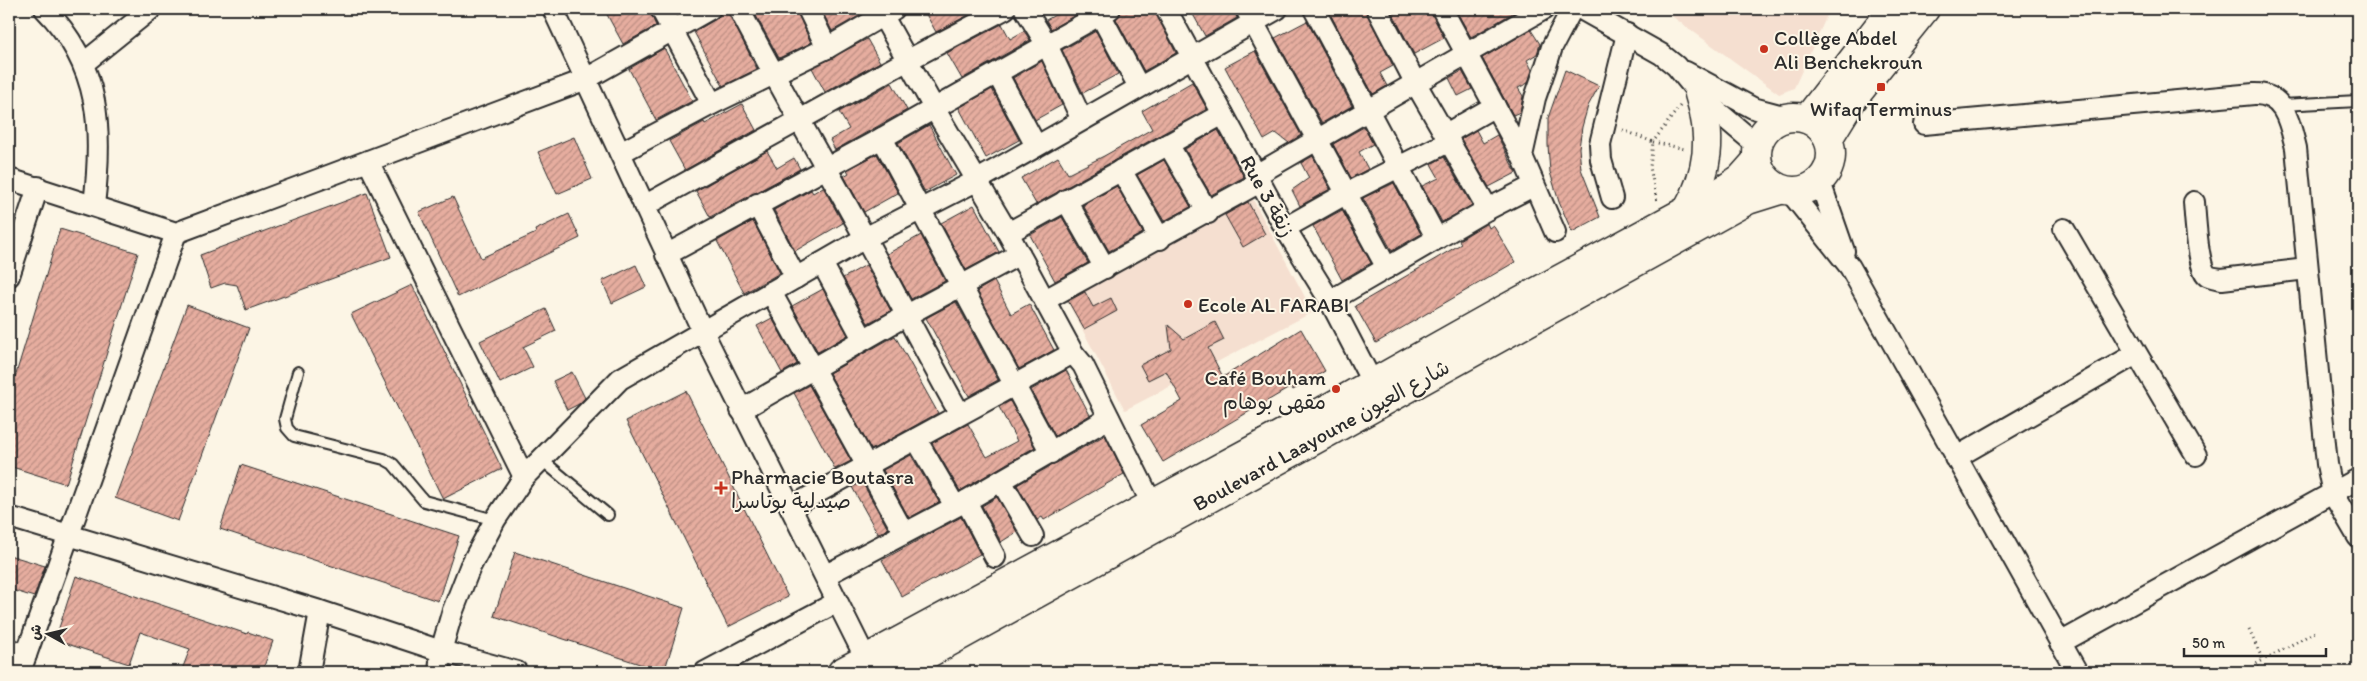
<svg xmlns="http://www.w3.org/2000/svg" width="2367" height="681" font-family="Itim,'Playpen Sans Arabic',sans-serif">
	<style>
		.built { fill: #f5dfd0 }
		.building { fill: url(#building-hatch); stroke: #2b2b2b }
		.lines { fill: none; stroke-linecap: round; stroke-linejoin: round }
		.lane-casing { stroke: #2b2b2b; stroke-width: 14 }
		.street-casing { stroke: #2b2b2b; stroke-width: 24 }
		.secondary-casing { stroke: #2b2b2b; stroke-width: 31 }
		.path { stroke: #2b2b2b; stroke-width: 3; stroke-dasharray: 1 4; stroke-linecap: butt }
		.lane { stroke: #fcf5e5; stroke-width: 10 }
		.street { stroke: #fcf5e5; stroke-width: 20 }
		.secondary { stroke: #fcf5e5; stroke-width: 28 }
		.poi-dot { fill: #c8321e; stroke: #fcf5e5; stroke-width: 2 }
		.labels { text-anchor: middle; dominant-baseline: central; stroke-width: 4; stroke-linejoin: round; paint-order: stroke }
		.poi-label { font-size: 21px; fill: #2b2b2b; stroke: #fcf5e5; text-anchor: start }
		.street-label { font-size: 21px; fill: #2b2b2b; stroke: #fcf5e5 }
	</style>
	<defs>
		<pattern id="building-hatch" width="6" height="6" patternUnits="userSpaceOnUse" patternTransform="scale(1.25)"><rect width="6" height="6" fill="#e6ad9f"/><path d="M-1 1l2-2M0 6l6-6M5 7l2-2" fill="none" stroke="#bb8d82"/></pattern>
	</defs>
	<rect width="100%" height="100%" fill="#fcf5e5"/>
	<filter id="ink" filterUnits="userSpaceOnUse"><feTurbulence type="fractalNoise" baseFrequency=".02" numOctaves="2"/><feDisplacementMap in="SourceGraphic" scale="10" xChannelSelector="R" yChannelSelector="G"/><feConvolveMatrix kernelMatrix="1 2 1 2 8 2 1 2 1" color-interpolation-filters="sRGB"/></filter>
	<g filter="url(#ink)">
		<g class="built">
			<path d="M 1662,9 L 1830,9 L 1794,88 L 1779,94 Z"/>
			<path d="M 1250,194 L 1313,312 L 1125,410 L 1064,295 Z"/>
		</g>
		<g class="building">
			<path d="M 604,9 L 649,9 L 656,26 L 623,44 Z"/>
			<path d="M 722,9 L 727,9 L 757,69 L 723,86 L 694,32 L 716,19 Z"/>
			<path d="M 759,9 L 796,9 L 811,43 L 779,58 L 754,12 Z"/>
			<path d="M 821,9 L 864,9 L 866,12 L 832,31 Z"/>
			<path d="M 923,9 L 980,9 L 936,32 Z"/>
			<path d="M 1066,9 L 1086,9 L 1051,29 L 1046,20 Z"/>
			<path d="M 1122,9 L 1154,9 L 1176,53 L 1144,71 L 1116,19 Z"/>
			<path d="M 1190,9 L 1234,9 L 1237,18 L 1205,36 Z"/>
			<path d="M 1330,9 L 1365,9 L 1393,66 L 1380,73 L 1387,86 L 1373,94 L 1328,10 Z"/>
			<path d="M 1390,9 L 1430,9 L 1444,38 L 1414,54 Z"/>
			<path d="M 1455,9 L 1520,9 L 1471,37 Z"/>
			<path d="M 1307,21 L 1352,106 L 1322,123 L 1275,38 Z"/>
			<path d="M 1002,24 L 1010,39 L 1024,31 L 1030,40 L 962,79 L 947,53 Z"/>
			<path d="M 1531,30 L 1540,44 L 1537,54 L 1527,60 L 1532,70 L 1528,83 L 1518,88 L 1523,96 L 1520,112 L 1513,115 L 1482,58 Z"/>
			<path d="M 1096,31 L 1118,74 L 1083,93 L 1062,50 Z"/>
			<path d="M 867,39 L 880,62 L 825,92 L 812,68 Z"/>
			<path d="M 664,48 L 692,101 L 656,120 L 629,69 Z"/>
			<path d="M 1255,51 L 1301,135 L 1289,143 L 1276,133 L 1264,140 L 1225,67 Z"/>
			<path d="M 1042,61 L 1062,105 L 1035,120 L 1013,78 Z"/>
			<path d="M 1565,70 L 1599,86 L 1588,106 L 1582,127 L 1579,148 L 1581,169 L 1600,217 L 1572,232 L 1559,202 L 1550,172 L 1548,145 L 1548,118 Z"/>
			<path d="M 1462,71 L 1472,89 L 1458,96 L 1449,78 Z"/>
			<path d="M 1192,82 L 1207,109 L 1036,204 L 1021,178 L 1058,157 L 1068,174 L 1104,156 L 1152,129 L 1142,111 Z"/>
			<path d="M 892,83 L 907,110 L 835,150 L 830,140 L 849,129 L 839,112 Z"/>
			<path d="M 992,89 L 1019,140 L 986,158 L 959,108 Z"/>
			<path d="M 742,104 L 756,130 L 685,170 L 669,141 L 704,122 L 705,124 Z"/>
			<path d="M 929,125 L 956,175 L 925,192 L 898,143 Z"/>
			<path d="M 1364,127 L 1373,144 L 1359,152 L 1368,169 L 1351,178 L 1333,144 Z"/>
			<path d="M 1218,130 L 1244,177 L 1211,195 L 1185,149 Z"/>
			<path d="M 1476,130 L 1483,143 L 1497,135 L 1516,173 L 1489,187 L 1461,139 Z"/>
			<path d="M 574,137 L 592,179 L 557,194 L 538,152 Z"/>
			<path d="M 767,151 L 777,168 L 794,158 L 800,169 L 710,217 L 696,191 Z"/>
			<path d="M 877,154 L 898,193 L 864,212 L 844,176 L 849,173 L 847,170 Z"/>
			<path d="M 1313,156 L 1330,189 L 1300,206 L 1292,190 L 1309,178 L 1301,163 Z"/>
			<path d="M 1444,157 L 1472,205 L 1442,222 L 1422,186 L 1439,178 L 1431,164 Z"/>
			<path d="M 1164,160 L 1191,207 L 1164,221 L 1137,175 Z"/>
			<path d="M 1394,183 L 1421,234 L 1392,251 L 1363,198 Z"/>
			<path d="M 1117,186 L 1143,233 L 1109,251 L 1083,205 Z"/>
			<path d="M 823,187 L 843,223 L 795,251 L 774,210 L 811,190 L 813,193 Z"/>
			<path d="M 367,193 L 391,257 L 246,310 L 237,285 L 225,283 L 211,288 L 200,255 Z"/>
			<path d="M 453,197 L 481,258 L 536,233 L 535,230 L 569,214 L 580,238 L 458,297 L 419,212 Z"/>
			<path d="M 1248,202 L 1265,234 L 1243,247 L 1225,215 Z"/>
			<path d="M 974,205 L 999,252 L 966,270 L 941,223 Z"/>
			<path d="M 1342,210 L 1371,263 L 1342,280 L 1313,226 Z"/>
			<path d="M 1062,217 L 1088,263 L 1055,281 L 1030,235 Z"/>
			<path d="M 753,221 L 780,273 L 744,293 L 717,241 Z"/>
			<path d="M 1487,223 L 1489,228 L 1493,225 L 1515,262 L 1376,343 L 1355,306 L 1461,244 L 1459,240 Z"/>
			<path d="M 60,229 L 138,253 L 66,484 L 9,466 L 9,397 Z"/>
			<path d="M 921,235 L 945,281 L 911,299 L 887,254 Z"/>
			<path d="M 636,265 L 646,287 L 612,303 L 602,281 Z"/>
			<path d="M 866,265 L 891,311 L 868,323 L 843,278 Z"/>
			<path d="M 994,281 L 1011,314 L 1029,304 L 1054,350 L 1019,369 L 977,291 Z"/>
			<path d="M 412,285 L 502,469 L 443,499 L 351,314 Z"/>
			<path d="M 823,289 L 848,335 L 818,352 L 792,306 Z"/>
			<path d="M 1085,292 L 1093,307 L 1111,298 L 1117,311 L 1084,329 L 1068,301 Z"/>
			<path d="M 956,302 L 998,380 L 969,396 L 926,318 Z"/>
			<path d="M 187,305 L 249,328 L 178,521 L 115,498 Z"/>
			<path d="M 546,309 L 556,331 L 523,347 L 533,367 L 500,383 L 480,341 Z"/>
			<path d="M 772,318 L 797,364 L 782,373 L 757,326 Z"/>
			<path d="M 1215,322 L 1224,340 L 1208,348 L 1223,377 L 1301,329 L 1325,371 L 1293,390 L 1291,387 L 1163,462 L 1141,425 L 1182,401 L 1166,371 L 1148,380 L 1140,365 L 1171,349 L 1168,325 L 1184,339 Z"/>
			<path d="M 895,336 L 938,413 L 871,450 L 829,373 Z"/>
			<path d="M 1066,370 L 1090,415 L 1055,436 L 1031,390 Z"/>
			<path d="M 572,372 L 585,398 L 579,404 L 567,410 L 553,381 Z"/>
			<path d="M 809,385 L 851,461 L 835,469 L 794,393 Z"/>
			<path d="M 686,391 L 788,597 L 728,627 L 626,421 Z"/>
			<path d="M 1010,401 L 1035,447 L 960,491 L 932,443 L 968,424 L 987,457 L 1017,441 L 999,407 Z"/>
			<path d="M 1105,435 L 1124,474 L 1044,520 L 1042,517 L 1037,520 L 1017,485 Z"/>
			<path d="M 911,455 L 939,502 L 909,518 L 883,470 Z"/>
			<path d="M 241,465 L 459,536 L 438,601 L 220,529 Z"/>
			<path d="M 862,482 L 888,529 L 878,534 L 852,487 Z"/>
			<path d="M 997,497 L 1017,532 L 1001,542 L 982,506 Z"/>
			<path d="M 961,517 L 980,554 L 902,597 L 882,560 Z"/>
			<path d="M 515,552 L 684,608 L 664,672 L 494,616 Z"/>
			<path d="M 9,555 L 45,566 L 34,597 L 9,589 Z"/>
			<path d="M 76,576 L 247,634 L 248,632 L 273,641 L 262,672 L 181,672 L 190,649 L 140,632 L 129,664 L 55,640 Z"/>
		</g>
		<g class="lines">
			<defs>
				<g id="lane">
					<path d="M 2282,105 L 2358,101"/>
					<path d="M 298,372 L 285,419 L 287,428 L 294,436 L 384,459 L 393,464 L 424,501 L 495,520"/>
					<path d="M 542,460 L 608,515"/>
				</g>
				<g id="street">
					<path d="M 45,9 C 101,66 103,130 94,205"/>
					<path d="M 553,9 L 703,332 L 866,659"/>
					<path d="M 661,9 L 712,104"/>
					<path d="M 739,9 C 779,86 823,161 865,238 C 897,296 927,356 960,414"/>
					<path d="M 808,9 L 827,48"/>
					<path d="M 879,9 L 934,108 L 1008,233 L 1073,353 L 1083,365 L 1152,504"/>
					<path d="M 1025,9 L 1047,45 L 1082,120"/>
					<path d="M 1166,9 L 1285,228 L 1330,301 L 1372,382"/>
					<path d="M 1246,9 L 1387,268"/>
					<path d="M 1314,9 L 1437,239"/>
					<path d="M 1377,9 L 1416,84 L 1488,209"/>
					<path d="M 1442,9 L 1522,156"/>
					<path d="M 1581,9 L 1661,54 L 1676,66 L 1699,94 L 1718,112 L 1757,145"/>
					<path d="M 1100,14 L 1139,87"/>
					<path d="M 84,63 L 151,9"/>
					<path d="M 1686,72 L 1753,108 L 1787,117"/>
					<path d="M 997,73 L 1036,146"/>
					<path d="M 1924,124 L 2254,94 C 2285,93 2290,124 2296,148 L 2327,464 L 2333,494 L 2358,537"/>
					<path d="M 1446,134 L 1495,106"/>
					<path d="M 882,138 L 1051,453"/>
					<path d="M 1168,144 L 1208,213"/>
					<path d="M 620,153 L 712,104 L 827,48 L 894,9"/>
					<path d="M 368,161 L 524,477"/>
					<path d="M 1121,170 L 1160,239"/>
					<path d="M 1256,175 L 1544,9"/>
					<path d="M 9,179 L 176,233 L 584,80 L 710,9"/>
					<path d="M 1820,182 L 1844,251"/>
					<path d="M 1791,193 L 1850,267 L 2077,672"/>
					<path d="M 1612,198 L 1601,160 L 1600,144 L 1627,34"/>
					<path d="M 1066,200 L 1105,268"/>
					<path d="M 2194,202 C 2195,215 2198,269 2207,275 C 2211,278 2218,278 2222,279 L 2307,269"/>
					<path d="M 757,204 L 796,278"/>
					<path d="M 644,206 L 908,60 L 1005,9"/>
					<path d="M 1285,228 L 1347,193 L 1450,141"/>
					<path d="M 2064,229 L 2196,455"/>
					<path d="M 1555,232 L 1522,156 L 1535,98 L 1545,69 L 1552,47 L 1572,9"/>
					<path d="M 1008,233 L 1223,114"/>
					<path d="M 666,255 L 882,138 L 1110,9"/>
					<path d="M 822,263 L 863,339"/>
					<path d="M 9,276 L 38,187"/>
					<path d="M 771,292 L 904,533"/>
					<path d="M 1045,300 L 1260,182"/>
					<path d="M 1330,301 L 1488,209 L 1533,186"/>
					<path d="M 741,410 L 905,316 L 1020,254"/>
					<path d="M 916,439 L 955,506"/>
					<path d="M 1955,458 L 2136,354"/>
					<path d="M 1001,481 L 1033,536"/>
					<path d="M 966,501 L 995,557"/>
					<path d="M 791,507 L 1073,353"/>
					<path d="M 9,517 L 320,611 L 441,651 L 517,672"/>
					<path d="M 826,575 L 966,501 L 1109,418"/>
					<path d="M 2060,643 L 2358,479"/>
					<path d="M 9,649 L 26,655"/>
					<path d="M 20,672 L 176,233"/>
					<path d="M 309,672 L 320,611"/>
					<path d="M 439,672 L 441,651 L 452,613 L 470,567 L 495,520 L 524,477 L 620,379 L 865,238 L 976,181 L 1277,9"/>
					<path d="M 705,672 L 837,602"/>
				</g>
				<g id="secondary">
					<circle cx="1794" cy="154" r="37"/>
					<path d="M 1807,119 L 1892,9"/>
					<path d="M 1828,139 L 1852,100 L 1925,9"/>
					<path d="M 1687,211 C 1709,172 1713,136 1699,94"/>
					<path d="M 842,672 L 1275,438 L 1494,315 L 1719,193 L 1741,178 L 1757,160"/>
					<path d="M 895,672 L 1748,200 L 1780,190"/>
				</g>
			</defs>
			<use href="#lane" class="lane-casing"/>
			<use href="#street" class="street-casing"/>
			<use href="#secondary" class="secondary-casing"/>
			<g class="path">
				<path d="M 1680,106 L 1653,142 L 1685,149"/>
				<path d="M 1623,130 L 1653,142 L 1650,167 L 1657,202"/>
				<path d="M 2249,630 L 2263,660"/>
				<path d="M 2261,672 L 2256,664 L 2315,632"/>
				<path d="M 2337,672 L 2342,670"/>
			</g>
			<use href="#lane" class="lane"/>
			<use href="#street" class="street"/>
			<use href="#secondary" class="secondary"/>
		</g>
	</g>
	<g class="poi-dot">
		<circle cx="1764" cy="49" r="5"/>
		<rect x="1876" y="82" width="10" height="10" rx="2.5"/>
		<circle cx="1188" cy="304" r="5"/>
		<circle cx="1336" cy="389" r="5"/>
		<path d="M718.5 480.5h5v5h5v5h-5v5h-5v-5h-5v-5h5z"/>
	</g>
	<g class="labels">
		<g class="poi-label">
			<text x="1774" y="37">Collège Abdel<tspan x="1774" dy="24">Ali Benchekroun</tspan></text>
			<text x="1881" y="108" text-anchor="middle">Wifaq Terminus</text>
			<text x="1198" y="304">Ecole AL FARABI</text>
			<text x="1326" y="377" text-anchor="end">Café Bouham<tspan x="1326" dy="24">مقهى بوهام</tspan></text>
			<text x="731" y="476">Pharmacie Boutasra<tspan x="731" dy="24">صيدلية بوتاسرا</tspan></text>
		</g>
		<g class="street-label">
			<text transform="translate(1268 196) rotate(61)">Rue 3 زنقة</text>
			<text transform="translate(1321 435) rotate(-29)">Boulevard Laayoune شارع العيون</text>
		</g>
	</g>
	<rect width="2367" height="681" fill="none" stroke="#fcf5e5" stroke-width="30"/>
	<rect x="15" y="15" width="2337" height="651" fill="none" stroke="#2b2b2b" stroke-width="2" filter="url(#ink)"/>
	<g transform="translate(48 634) rotate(278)" stroke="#fcf5e5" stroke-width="4" paint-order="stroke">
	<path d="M0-4L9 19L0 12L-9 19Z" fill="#2b2b2b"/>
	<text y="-8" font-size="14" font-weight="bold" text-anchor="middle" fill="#2b2b2b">ش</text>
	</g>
	<path d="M2184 648v8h142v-8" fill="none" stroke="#2b2b2b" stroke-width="2.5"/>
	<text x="2192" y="648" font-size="15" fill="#2b2b2b" stroke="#fcf5e5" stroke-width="4" paint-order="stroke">50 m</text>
</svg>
